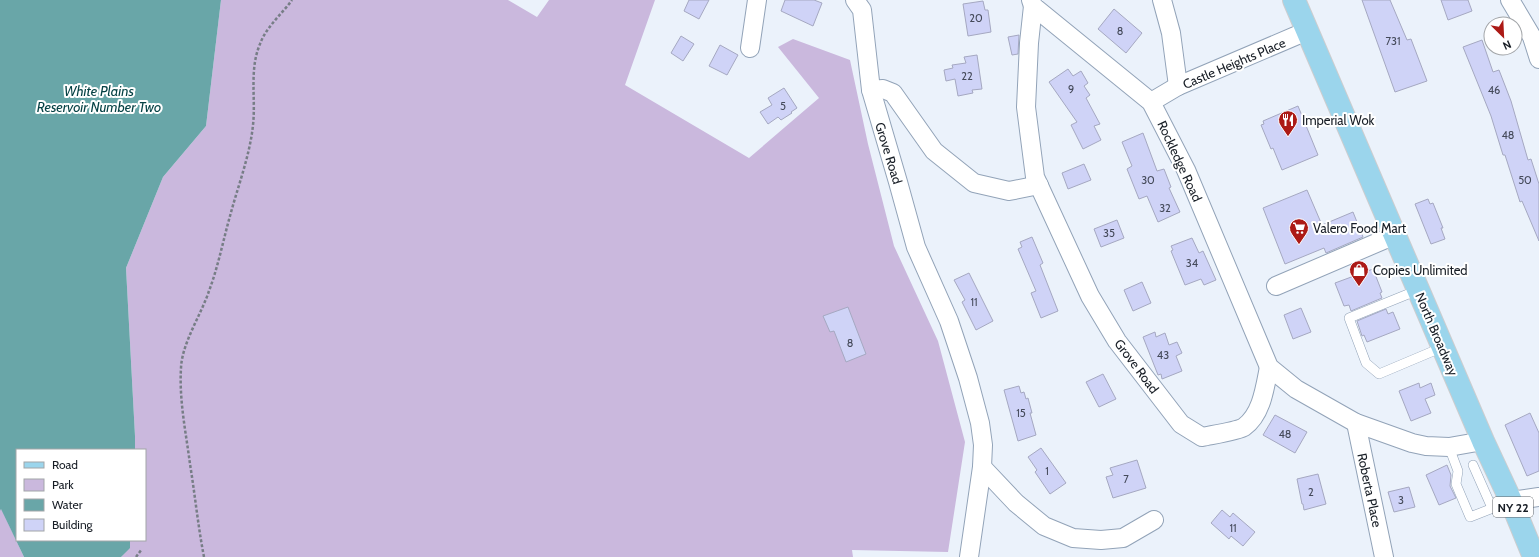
<svg xmlns="http://www.w3.org/2000/svg" width="1539" height="557" font-family="Cabin,sans-serif">
	<style>
		.green { fill: #cab8dd }
		.water { fill: #69a6a8 }
		.building { fill: #cfd3f7; stroke: #a5a8c1 }
		.lines { fill: none; stroke-linecap: round; stroke-linejoin: round }
		.lane-casing { stroke: #92a3b8; stroke-width: 10 }
		.street-casing { stroke: #92a3b8; stroke-width: 20 }
		.primary-casing { stroke: #cccdcf; stroke-width: 24 }
		.path { stroke: #777d86; stroke-width: 2.5; stroke-dasharray: 3 2; stroke-linecap: butt }
		.lane { stroke: #fff; stroke-width: 9 }
		.street { stroke: #fff; stroke-width: 18 }
		.primary { stroke: #9bd5ec; stroke-width: 22 }
		.labels { text-anchor: middle; dominant-baseline: central; stroke-width: 4; stroke-linejoin: round; paint-order: stroke }
		.number-label { font-size: 11px; fill: #454a5a }
		.shield { fill: #fff; stroke: #5d6166; stroke-width: 1 }
		.shield-label { font-size: 12px; font-weight: bold; fill: #171d25 }
		.street-label { font-size: 13px; fill: #171d25; stroke: #fff }
		.poi-label { font-size: 13px; fill: #171d25; stroke: #fff; text-anchor: start }
		.water-label { font-size: 14px; font-style: italic; fill: #064245; stroke: #fff }
	</style>
	<rect width="100%" height="100%" fill="#ebf2fb"/>
	<g class="green">
		<path d="M 221,0 L 508,0 L 537,17 L 549,0 L 655,0 L 625,85 L 749,158 L 819,98 L 778,47 L 793,39 L 850,60 L 868,144 L 894,246 L 938,341 L 965,442 L 948,552 L 852,550 L 853,557 L 121,557 L 129,548 L 130,540 L 145,540 L 145,450 L 135,450 L 135,436 L 126,268 L 163,177 L 206,126 Z"/>
		<path d="M 1,508 L 24,557 L 0,557 L 0,511 Z"/>
	</g>
	<path class="water" d="M 0,0 L 221,0 L 206,126 L 163,177 L 126,268 L 135,436 L 135,450 L 17,450 L 17,540 L 130,540 L 130,548 L 121,557 L 24,557 L 1,509 L 0,511 Z"/>
	<g class="building">
		<path d="M 689,0 L 709,0 L 699,19 L 684,11 Z"/>
		<path d="M 785,0 L 814,0 L 822,3 L 813,26 L 781,11 Z"/>
		<path d="M 1362,0 L 1390,0 L 1407,40 L 1411,39 L 1427,81 L 1395,92 Z"/>
		<path d="M 1441,0 L 1468,0 L 1472,11 L 1448,20 Z"/>
		<path d="M 983,1 L 985,10 L 988,10 L 991,32 L 968,36 L 963,4 Z"/>
		<path d="M 1114,9 L 1142,33 L 1126,53 L 1098,29 Z"/>
		<path d="M 1019,35 L 1018,54 L 1012,55 L 1008,37 Z"/>
		<path d="M 681,36 L 694,44 L 683,61 L 671,53 Z"/>
		<path d="M 1482,40 L 1493,72 L 1499,70 L 1511,101 L 1528,160 L 1531,159 L 1539,184 L 1539,241 L 1522,201 L 1520,202 L 1505,155 L 1503,155 L 1491,116 L 1463,47 Z"/>
		<path d="M 720,45 L 738,55 L 727,75 L 709,66 Z"/>
		<path d="M 977,55 L 982,89 L 972,90 L 973,93 L 958,96 L 955,79 L 946,81 L 944,70 L 953,68 L 952,65 L 966,63 L 964,57 Z"/>
		<path d="M 1068,69 L 1073,76 L 1081,71 L 1088,83 L 1084,86 L 1090,95 L 1086,98 L 1100,124 L 1094,126 L 1101,140 L 1083,149 L 1071,125 L 1077,122 L 1049,82 Z"/>
		<path d="M 784,88 L 797,108 L 791,112 L 792,113 L 781,120 L 778,117 L 768,124 L 760,112 L 772,105 L 768,98 Z"/>
		<path d="M 1298,106 L 1318,155 L 1282,170 L 1273,148 L 1271,149 L 1261,125 L 1264,124 L 1263,121 Z"/>
		<path d="M 1143,133 L 1157,171 L 1164,169 L 1171,187 L 1169,188 L 1180,212 L 1158,222 L 1147,196 L 1139,199 L 1127,169 L 1132,166 L 1122,142 Z"/>
		<path d="M 1084,164 L 1091,180 L 1068,189 L 1062,173 Z"/>
		<path d="M 1307,190 L 1322,225 L 1353,212 L 1363,237 L 1326,253 L 1324,248 L 1285,264 L 1263,208 Z"/>
		<path d="M 1428,199 L 1430,204 L 1433,203 L 1443,228 L 1441,228 L 1445,239 L 1431,244 L 1415,204 Z"/>
		<path d="M 1117,220 L 1124,238 L 1101,247 L 1094,229 Z"/>
		<path d="M 1032,237 L 1043,263 L 1040,265 L 1058,311 L 1041,318 L 1031,293 L 1036,291 L 1018,249 L 1022,247 L 1020,242 Z"/>
		<path d="M 1192,238 L 1199,253 L 1203,251 L 1216,280 L 1204,285 L 1201,279 L 1185,285 L 1171,251 L 1173,250 L 1171,246 Z"/>
		<path d="M 1373,269 L 1382,292 L 1380,293 L 1382,298 L 1351,311 L 1349,305 L 1344,306 L 1335,283 Z"/>
		<path d="M 969,273 L 993,321 L 976,330 L 962,302 L 965,300 L 954,280 Z"/>
		<path d="M 1142,282 L 1151,303 L 1133,311 L 1124,290 Z"/>
		<path d="M 848,307 L 866,354 L 846,362 L 834,331 L 830,332 L 823,316 Z"/>
		<path d="M 1301,308 L 1311,332 L 1293,339 L 1284,315 Z"/>
		<path d="M 1386,309 L 1388,314 L 1393,312 L 1400,329 L 1367,342 L 1364,335 L 1362,336 L 1357,321 Z"/>
		<path d="M 1155,332 L 1156,337 L 1165,333 L 1169,345 L 1177,342 L 1182,353 L 1176,356 L 1182,371 L 1162,379 L 1161,374 L 1158,375 L 1143,337 Z"/>
		<path d="M 1103,374 L 1116,399 L 1099,407 L 1086,382 Z"/>
		<path d="M 1419,383 L 1420,388 L 1431,383 L 1435,395 L 1425,399 L 1431,413 L 1411,421 L 1399,391 Z"/>
		<path d="M 1019,386 L 1021,393 L 1024,392 L 1026,399 L 1028,398 L 1032,413 L 1030,413 L 1036,435 L 1018,441 L 1004,390 Z"/>
		<path d="M 1530,413 L 1539,433 L 1539,471 L 1527,476 L 1505,425 Z"/>
		<path d="M 1275,415 L 1307,432 L 1295,453 L 1263,435 Z"/>
		<path d="M 1041,448 L 1066,483 L 1050,494 L 1035,472 L 1037,470 L 1028,457 Z"/>
		<path d="M 1137,460 L 1146,488 L 1113,498 L 1106,477 L 1113,475 L 1110,468 Z"/>
		<path d="M 1447,465 L 1451,475 L 1450,486 L 1456,498 L 1439,505 L 1426,475 Z"/>
		<path d="M 1318,474 L 1326,504 L 1304,510 L 1303,504 L 1302,504 L 1297,479 Z"/>
		<path d="M 1409,487 L 1415,507 L 1394,512 L 1388,492 Z"/>
		<path d="M 1222,510 L 1230,517 L 1233,513 L 1255,532 L 1243,546 L 1231,536 L 1229,539 L 1211,523 Z"/>
	</g>
	<g class="lines">
		<defs>
			<g id="lane">
				<path d="M 1418,290 L 1349,318 L 1366,363 L 1379,374 L 1443,347"/>
				<path d="M 1449,447 L 1458,471 L 1456,484 L 1470,517 L 1511,501"/>
				<path d="M 1473,465 L 1492,508"/>
			</g>
			<g id="street">
				<path d="M 855,0 L 862,10 L 871,90 L 898,182 L 916,247 L 949,321 L 968,378 L 980,423 L 983,445 L 982,467 L 969,557"/>
				<path d="M 1031,0 L 1033,6 L 1151,102 L 1186,170 L 1269,367 L 1296,389 L 1356,423 L 1412,443 L 1426,446 L 1449,447 L 1483,441"/>
				<path d="M 1162,0 L 1171,33 L 1178,86"/>
				<path d="M 1510,0 L 1532,37 L 1539,59"/>
				<path d="M 1033,6 L 1029,43 L 1026,107 L 1035,177 L 1090,296 L 1117,341 L 1181,424 L 1202,437 C 1211,435 1238,431 1244,427 C 1262,414 1265,387 1269,367"/>
				<path d="M 750,48 L 757,0"/>
				<path d="M 871,90 L 883,89 L 893,93 L 934,151 L 974,183 L 1009,191 L 1039,185"/>
				<path d="M 1151,102 L 1178,86 L 1307,31"/>
				<path d="M 1276,286 L 1395,235"/>
				<path d="M 1356,423 L 1384,557"/>
				<path d="M 982,467 L 1016,503 L 1044,526 L 1073,538 L 1101,540 L 1123,538 L 1154,520"/>
				<path d="M 1511,501 L 1539,497"/>
			</g>
			<path id="primary" d="M 1294,0 L 1483,441 L 1511,501 L 1534,557"/>
		</defs>
		<use href="#lane" class="lane-casing"/>
		<use href="#street" class="street-casing"/>
		<use href="#primary" class="primary-casing"/>
		<g class="path">
			<path d="M 136,557 L 142,549"/>
			<path d="M 204,557 C 198,526 195,495 190,464 C 186,433 179,400 181,368 C 182,343 201,315 209,291 C 218,267 223,241 230,216 C 238,186 250,155 253,125 C 256,98 249,70 260,44 C 266,27 282,14 292,0"/>
		</g>
		<use href="#lane" class="lane"/>
		<use href="#street" class="street"/>
		<use href="#primary" class="primary"/>
	</g>
	<defs>
		<symbol id="restaurant-pin" viewBox="-11 -11 22 30"><path d="M0 17L-7.5 6A9.5 9.5 0 1 1 7.5 6Z" fill="#ac1a16" stroke="#fff"/><path d="M-5-6h1v4h1v-4h1v4h1v-4h1v5L-1.5 .5V6h-2V.5L-5-1ZM5-6V6H3V1.5H1.5Q1.5-4 5-6Z" fill="#fff"/></symbol>
		<symbol id="supermarket-pin" viewBox="-11 -11 22 30"><path d="M0 17L-7.5 6A9.5 9.5 0 1 1 7.5 6Z" fill="#ac1a16" stroke="#fff"/><path d="M-6-5.5h2.5l.6 2H6L4.5 2H-2.5L-4.4-4H-6ZM-1.5 3.2a1.3 1.3 0 1 0 .1 0ZM3 3.2a1.3 1.3 0 1 0 .1 0Z" fill="#fff"/></symbol>
		<symbol id="shop-pin" viewBox="-11 -11 22 30"><path d="M0 17L-7.5 6A9.5 9.5 0 1 1 7.5 6Z" fill="#ac1a16" stroke="#fff"/><path d="M-5-2.5h2.3a2.7 3.5 0 0 1 5.4 0H5L5.5 6h-11ZM-1.5-2.5h3a1.5 2.3 0 0 0-3 0Z" fill="#fff"/></symbol>
	</defs>
	<g fill-rule="evenodd">
		<use href="#restaurant-pin" x="1277" y="109" width="22" height="30"/>
		<use href="#supermarket-pin" x="1288" y="217" width="22" height="30"/>
		<use href="#shop-pin" x="1348" y="259" width="22" height="30"/>
	</g>
	<g class="labels">
		<g class="number-label">
			<text x="976" y="18">20</text>
			<text x="1120" y="31">8</text>
			<text x="1393" y="41">731</text>
			<text x="967" y="76">22</text>
			<text x="1071" y="89">9</text>
			<text x="1494" y="90">46</text>
			<text x="783" y="106">5</text>
			<text x="1508" y="135">48</text>
			<text x="1148" y="180">30</text>
			<text x="1525" y="180">50</text>
			<text x="1165" y="208">32</text>
			<text x="1109" y="233">35</text>
			<text x="1192" y="263">34</text>
			<text x="974" y="302">11</text>
			<text x="850" y="343">8</text>
			<text x="1163" y="355">43</text>
			<text x="1021" y="413">15</text>
			<text x="1285" y="434">48</text>
			<text x="1047" y="471">1</text>
			<text x="1126" y="479">7</text>
			<text x="1311" y="492">2</text>
			<text x="1401" y="500">3</text>
			<text x="1233" y="528">11</text>
		</g>
		<rect class="shield" x="1493" y="497" width="40" height="20" rx="3"/>
		<g class="shield-label">
			<text x="1513" y="507">NY 22</text>
		</g>
		<g class="street-label">
			<text transform="translate(1234 63) rotate(-23)">Castle Heights Place</text>
			<text transform="translate(889 153) rotate(73)">Grove Road</text>
			<text transform="translate(1180 161) rotate(65)">Rockledge Road</text>
			<text transform="translate(1437 334) rotate(67)">North Broadway</text>
			<text transform="translate(1137 366) rotate(53)">Grove Road</text>
			<text transform="translate(1370 490) rotate(78)">Roberta Place</text>
		</g>
		<g class="poi-label">
			<text x="1302" y="120">Imperial Wok</text>
			<text x="1313" y="228">Valero Food Mart</text>
			<text x="1373" y="270">Copies Unlimited</text>
		</g>
		<g class="water-label">
			<text x="99" y="91">White Plains<tspan x="99" dy="16">Reservoir Number Two</tspan></text>
		</g>
	</g>
	<rect x="16" y="449" width="130" height="92" fill="#ffffff" stroke="#a2a5a8"/>
	<rect x="24" y="462" width="20" height="6" fill="#9bd5ec" stroke="#a2a5a8"/>
	<text x="52" y="469" font-size="12" fill="#171d25">Road</text>
	<rect x="24" y="479" width="20" height="12" fill="#cab8dd" stroke="#a2a5a8"/>
	<text x="52" y="489" font-size="12" fill="#171d25">Park</text>
	<rect x="24" y="499" width="20" height="12" fill="#69a6a8" stroke="#a2a5a8"/>
	<text x="52" y="509" font-size="12" fill="#171d25">Water</text>
	<rect x="24" y="519" width="20" height="12" fill="#cfd3f7" stroke="#a2a5a8"/>
	<text x="52" y="529" font-size="12" fill="#171d25">Building</text>
	<g transform="translate(1503 36) rotate(156)"><circle r="19" fill="#ffffff" stroke="#a2a5a8"/>
	<path d="M0-3L7 15L0 10L-7 15Z" fill="#ac1a16"/>
	<text y="-6" font-size="11" font-weight="bold" text-anchor="middle" fill="#171d25">N</text>
	</g>
</svg>
